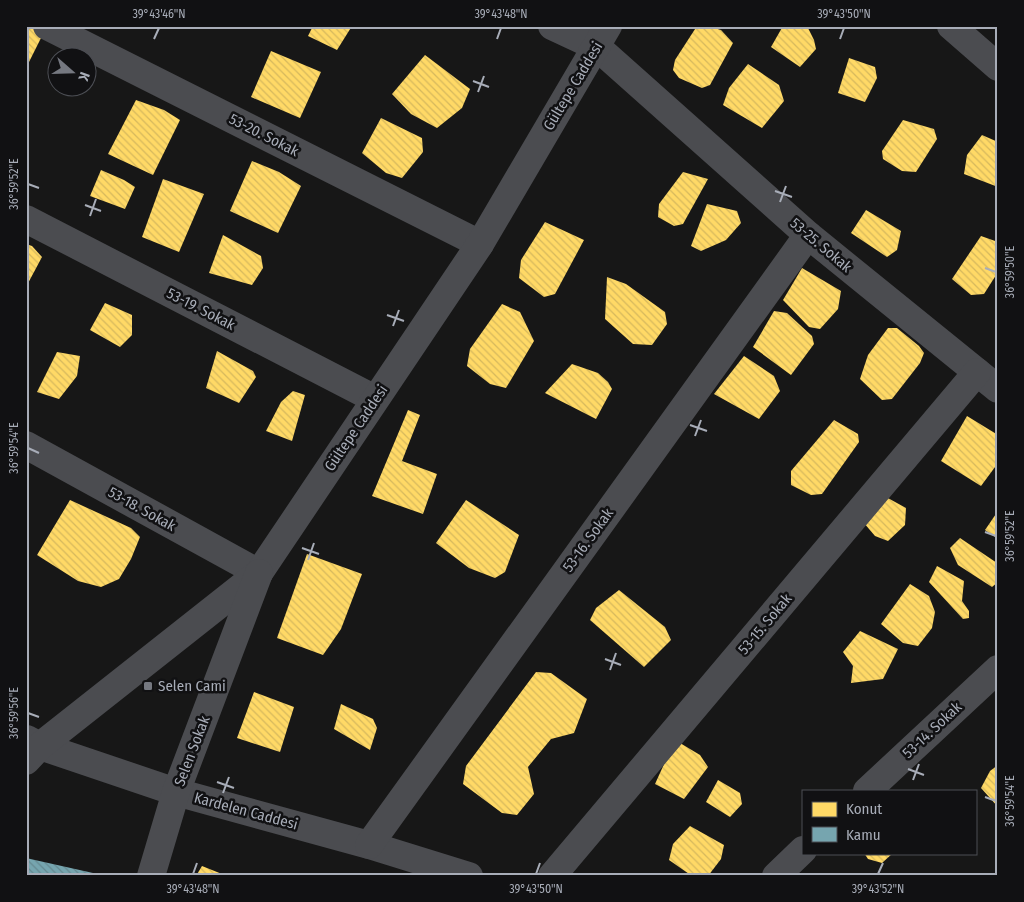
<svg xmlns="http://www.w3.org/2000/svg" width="1024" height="902" font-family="'Fira Sans Condensed',sans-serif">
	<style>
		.homes { fill: url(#homes-back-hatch) }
		.public { fill: url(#public-back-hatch) }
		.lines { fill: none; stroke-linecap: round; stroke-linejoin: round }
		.minor { stroke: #4b4c50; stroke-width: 28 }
		.ticks { fill: none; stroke: #a8adb8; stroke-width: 2 }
		.poi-dot { fill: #757880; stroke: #111113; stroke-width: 2 }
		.labels { text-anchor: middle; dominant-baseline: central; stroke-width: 5; stroke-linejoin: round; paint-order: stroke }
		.street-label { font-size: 15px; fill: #a8adb8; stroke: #111113 }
		.poi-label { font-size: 15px; fill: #a8adb8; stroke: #111113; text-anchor: start }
		.neatline { fill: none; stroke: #a8adb8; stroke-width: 2 }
		.ticks-label { font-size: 12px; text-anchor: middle; fill: #a8adb8 }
	</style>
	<defs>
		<pattern id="homes-back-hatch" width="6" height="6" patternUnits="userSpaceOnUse" patternTransform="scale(1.25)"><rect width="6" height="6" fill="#ffd966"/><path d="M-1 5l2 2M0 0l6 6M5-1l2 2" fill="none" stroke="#d6b85d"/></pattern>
		<pattern id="public-back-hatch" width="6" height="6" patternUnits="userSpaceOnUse" patternTransform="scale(1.25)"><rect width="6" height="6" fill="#76a5af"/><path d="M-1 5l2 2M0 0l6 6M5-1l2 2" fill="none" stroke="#658991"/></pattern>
	</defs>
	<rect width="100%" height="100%" fill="#171717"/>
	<g class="homes">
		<path d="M 26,26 L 40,26 L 43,34 L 29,62 L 26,60 Z"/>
		<path d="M 313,26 L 352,26 L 337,50 L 308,36 Z"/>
		<path d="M 697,26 L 708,26 L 721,30 L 733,43 L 710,85 L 702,88 L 679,78 L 673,70 L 675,60 Z"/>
		<path d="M 783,26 L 807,26 L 814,40 L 816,49 L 800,67 L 771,47 Z"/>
		<path d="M 271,51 L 321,72 L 300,118 L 251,97 Z"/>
		<path d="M 425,55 L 470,89 L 462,108 L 437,128 L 411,114 L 392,94 Z"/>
		<path d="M 849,58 L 875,67 L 877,78 L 865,102 L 838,93 Z"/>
		<path d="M 748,64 L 779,85 L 784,101 L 762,128 L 723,105 L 729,88 Z"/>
		<path d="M 136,100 L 164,110 L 180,120 L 153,175 L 108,154 Z"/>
		<path d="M 381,118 L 422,138 L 423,152 L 402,178 L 386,173 L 362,153 Z"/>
		<path d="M 903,120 L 934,129 L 937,139 L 916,172 L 902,171 L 883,159 L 882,151 Z"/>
		<path d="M 982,135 L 998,142 L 998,187 L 964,174 L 967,155 Z"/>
		<path d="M 252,161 L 279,172 L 301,186 L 278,233 L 230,211 Z"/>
		<path d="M 101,170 L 124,180 L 135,187 L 125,209 L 90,196 Z"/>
		<path d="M 683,172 L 708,179 L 683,224 L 674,226 L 658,217 L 659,204 Z"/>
		<path d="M 163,179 L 204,194 L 179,252 L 142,237 Z"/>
		<path d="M 707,204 L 737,211 L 741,223 L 726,240 L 701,251 L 691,246 Z"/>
		<path d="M 866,210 L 901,231 L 897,250 L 887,257 L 851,233 Z"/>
		<path d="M 545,222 L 584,240 L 555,294 L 544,297 L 519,278 L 521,260 Z"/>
		<path d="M 223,235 L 261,256 L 263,268 L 252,285 L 209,273 Z"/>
		<path d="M 981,236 L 998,242 L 998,272 L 984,294 L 971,295 L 952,279 Z"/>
		<path d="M 26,244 L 32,246 L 42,257 L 26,287 Z"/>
		<path d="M 802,268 L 841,291 L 838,309 L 820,329 L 809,327 L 783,300 Z"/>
		<path d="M 607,277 L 626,284 L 665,312 L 667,324 L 652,345 L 633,344 L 605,319 Z"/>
		<path d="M 105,303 L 132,315 L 132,335 L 120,347 L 90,330 Z"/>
		<path d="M 502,304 L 520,312 L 534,341 L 506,388 L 490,384 L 467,366 L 470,349 Z"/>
		<path d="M 774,311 L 787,313 L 812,336 L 814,344 L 791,375 L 753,347 Z"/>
		<path d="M 888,328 L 897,328 L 919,346 L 924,353 L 920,363 L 892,399 L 882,400 L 860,379 L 868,355 Z"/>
		<path d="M 217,351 L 253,371 L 256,377 L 239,403 L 206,388 Z"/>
		<path d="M 57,352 L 80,356 L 77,376 L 59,399 L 37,392 Z"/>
		<path d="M 744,356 L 774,376 L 780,391 L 759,419 L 714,394 Z"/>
		<path d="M 572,364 L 598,373 L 608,382 L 612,389 L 596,419 L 545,393 Z"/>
		<path d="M 293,391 L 305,395 L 292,441 L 266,431 L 281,402 Z"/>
		<path d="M 408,410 L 420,415 L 402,461 L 437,474 L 423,514 L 372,496 Z"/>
		<path d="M 967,416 L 998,435 L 998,463 L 981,486 L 941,461 Z"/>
		<path d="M 834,420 L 858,434 L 859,442 L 822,494 L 811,495 L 791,485 L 791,471 Z"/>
		<path d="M 877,492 L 906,508 L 905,525 L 888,541 L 875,536 L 858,516 Z"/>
		<path d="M 70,500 L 131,528 L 140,537 L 131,559 L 119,579 L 101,587 L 78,581 L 37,555 Z"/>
		<path d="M 466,500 L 519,535 L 505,572 L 495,578 L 469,568 L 436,543 Z"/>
		<path d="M 998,511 L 998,539 L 985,530 Z"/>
		<path d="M 960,538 L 997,563 L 998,582 L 992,587 L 958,565 L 950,548 Z"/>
		<path d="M 307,554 L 362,574 L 341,629 L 323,655 L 277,638 Z"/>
		<path d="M 937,566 L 964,581 L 962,601 L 969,611 L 969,618 L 963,619 L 929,582 Z"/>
		<path d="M 910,584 L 929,596 L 935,612 L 932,628 L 918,646 L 903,643 L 881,624 Z"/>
		<path d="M 619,590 L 665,627 L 671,640 L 644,667 L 590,620 L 596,608 Z"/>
		<path d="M 860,631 L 898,649 L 883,679 L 851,683 L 853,666 L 843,652 Z"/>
		<path d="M 536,672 L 551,673 L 587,699 L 574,733 L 551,739 L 528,767 L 534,794 L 517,815 L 502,813 L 463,784 L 466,766 Z"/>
		<path d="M 254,692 L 294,707 L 280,752 L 237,738 Z"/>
		<path d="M 341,704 L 373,719 L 377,728 L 370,750 L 334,729 Z"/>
		<path d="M 675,740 L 700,755 L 708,767 L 684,799 L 655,784 Z"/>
		<path d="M 998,765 L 998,807 L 981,788 L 990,771 Z"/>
		<path d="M 718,780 L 740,793 L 742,804 L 730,817 L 706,802 Z"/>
		<path d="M 690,826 L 724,845 L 721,859 L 708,876 L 692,876 L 669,860 L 673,844 Z"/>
		<path d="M 864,853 L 893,853 L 882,863 L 868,859 Z"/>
		<path d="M 202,866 L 227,876 L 196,876 Z"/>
	</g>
	<path class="public" d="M 26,858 L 102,875 L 102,876 L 26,876 Z"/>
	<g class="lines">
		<g class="minor">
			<path d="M 47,26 L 480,244"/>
			<path d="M 552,26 L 597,47 L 808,235 L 998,389"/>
			<path d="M 951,26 L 998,67"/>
			<path d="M 26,219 L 375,399"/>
			<path d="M 26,445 L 259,573"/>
			<path d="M 27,739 L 40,746 L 176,792 L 369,845 L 469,876"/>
			<path d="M 26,761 L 40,746 L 259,573 L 480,244 L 608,26"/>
			<path d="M 867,791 L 998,669"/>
			<path d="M 369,845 L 808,235"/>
			<path d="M 151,876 L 176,792 L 259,573"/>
			<path d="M 552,876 L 977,372"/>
			<path d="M 776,876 L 803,850"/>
		</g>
	</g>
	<path class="ticks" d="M 154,39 L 159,28M 497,39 L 501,28M 840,39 L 844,28M 473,81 L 489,87M 478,92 L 484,76M 28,184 L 39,188M 775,191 L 792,197M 780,202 L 786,186M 85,205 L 101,211M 90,216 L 96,199M 985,268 L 996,272M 387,315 L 404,321M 393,326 L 399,310M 690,425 L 707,431M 695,436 L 701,420M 28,448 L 39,453M 985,532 L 996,536M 302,548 L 319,554M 308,560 L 314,543M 605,659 L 621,665M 610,670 L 616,653M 28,713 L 39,717M 908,769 L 924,775M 913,780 L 919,764M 217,782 L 234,788M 223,793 L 229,777M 985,797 L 996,801M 193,874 L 197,863M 536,874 L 540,863M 878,874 L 883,863"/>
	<rect class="poi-dot" x="143" y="681" width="10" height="10" rx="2.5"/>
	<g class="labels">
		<g class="street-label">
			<text transform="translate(573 86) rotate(-59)">Gültepe Caddesi</text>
			<text transform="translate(264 135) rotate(27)">53-20. Sokak</text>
			<text transform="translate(821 245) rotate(40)">53-25. Sokak</text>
			<text transform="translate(201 309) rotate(27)">53-19. Sokak</text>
			<text transform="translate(356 428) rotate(-56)">Gültepe Caddesi</text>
			<text transform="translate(142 509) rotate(29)">53-18. Sokak</text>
			<text transform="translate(588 540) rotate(-54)">53-16. Sokak</text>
			<text transform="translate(765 624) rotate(-50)">53-15. Sokak</text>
			<text transform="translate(932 730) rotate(-43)">53-14. Sokak</text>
			<text transform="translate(192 751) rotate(-69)">Selen Sokak</text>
			<text transform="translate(246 811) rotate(15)">Kardelen Caddesi</text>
		</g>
		<g class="poi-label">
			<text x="158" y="686">Selen Cami</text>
		</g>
	</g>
	<rect width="1024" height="902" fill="none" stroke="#111113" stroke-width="55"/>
	<rect x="802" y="790" width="175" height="65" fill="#111113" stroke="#4d4f55"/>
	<rect x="812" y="802" width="25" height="15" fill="#ffd966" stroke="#4d4f55"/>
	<text x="846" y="814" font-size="15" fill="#a8adb8">Konut</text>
	<rect x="812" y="827" width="25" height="15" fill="#76a5af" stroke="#4d4f55"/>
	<text x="846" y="840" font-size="15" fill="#a8adb8">Kamu</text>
	<g transform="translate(72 72) rotate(110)"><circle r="24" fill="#111113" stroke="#4d4f55"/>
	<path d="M0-4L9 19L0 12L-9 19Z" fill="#757880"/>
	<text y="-8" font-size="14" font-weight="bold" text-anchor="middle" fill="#a8adb8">K</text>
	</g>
	<rect x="28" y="28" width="968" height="846" class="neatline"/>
	<g class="ticks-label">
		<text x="159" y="18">39°43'46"N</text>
		<text x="501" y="18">39°43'48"N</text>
		<text x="844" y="18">39°43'50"N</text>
		<text transform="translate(14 184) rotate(-90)" y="4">36°59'52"E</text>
		<text transform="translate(1010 272) rotate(-90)" y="4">36°59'50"E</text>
		<text transform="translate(14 448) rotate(-90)" y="4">36°59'54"E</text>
		<text transform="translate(1010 536) rotate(-90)" y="4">36°59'52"E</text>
		<text transform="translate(14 713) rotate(-90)" y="4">36°59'56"E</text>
		<text transform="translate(1010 801) rotate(-90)" y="4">36°59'54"E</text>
		<text x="193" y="893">39°43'48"N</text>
		<text x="536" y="893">39°43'50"N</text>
		<text x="878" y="893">39°43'52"N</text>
	</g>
</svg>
